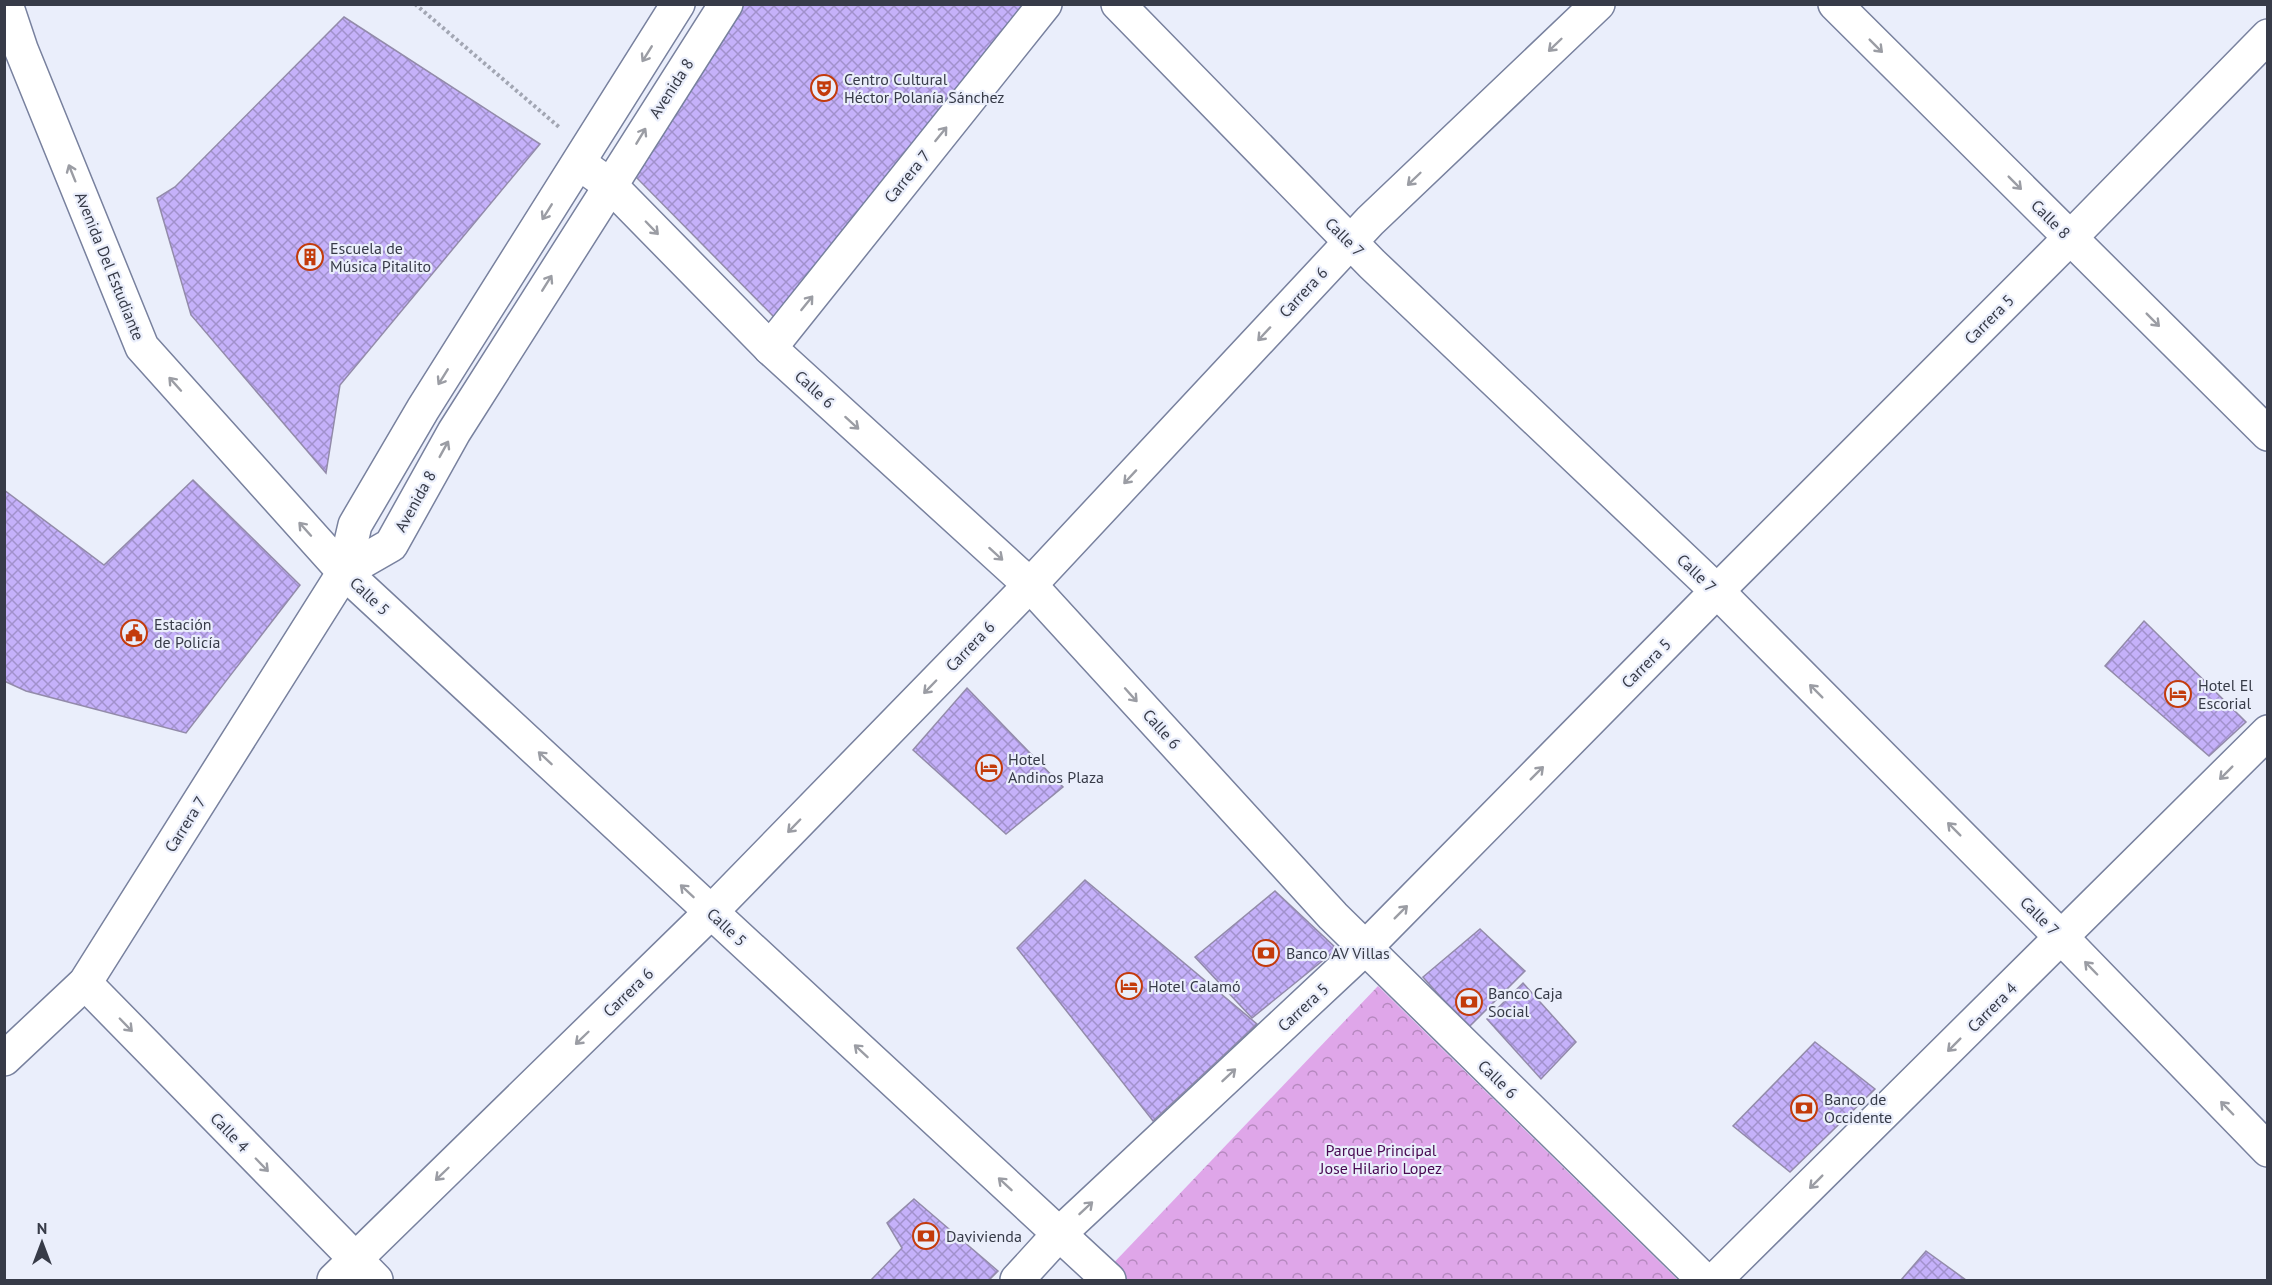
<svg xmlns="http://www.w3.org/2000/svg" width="2272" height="1285" font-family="'PT Sans',sans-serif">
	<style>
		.park { fill: url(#park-crowns) }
		.building { fill: url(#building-cross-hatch); stroke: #938baa; stroke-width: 1.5 }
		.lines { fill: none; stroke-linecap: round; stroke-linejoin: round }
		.street-casing { stroke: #78819e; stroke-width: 36 }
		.secondary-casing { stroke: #78819e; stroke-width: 36 }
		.primary-casing { stroke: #78819e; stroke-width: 36 }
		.path { stroke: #a2a6b3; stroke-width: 4; stroke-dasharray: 3 3; stroke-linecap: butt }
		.street { stroke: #fff; stroke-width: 33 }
		.secondary { stroke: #fff; stroke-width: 33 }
		.primary { stroke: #fff; stroke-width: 33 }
		.oneway { stroke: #9b9da4 }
		.labels { text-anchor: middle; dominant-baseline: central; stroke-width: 4.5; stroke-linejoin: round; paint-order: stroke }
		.poi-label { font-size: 16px; fill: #373b48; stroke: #eaeefb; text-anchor: start }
		.street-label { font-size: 16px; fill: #373b48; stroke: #eaeefb }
		.park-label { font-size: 16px; fill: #470851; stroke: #eaeefb }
	</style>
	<defs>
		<pattern id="park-crowns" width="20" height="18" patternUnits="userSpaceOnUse" patternTransform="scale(1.5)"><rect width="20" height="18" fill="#dfa6e9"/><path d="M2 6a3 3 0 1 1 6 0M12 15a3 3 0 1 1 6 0" fill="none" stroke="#b688bf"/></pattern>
		<pattern id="building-cross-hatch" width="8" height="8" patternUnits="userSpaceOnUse" patternTransform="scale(1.5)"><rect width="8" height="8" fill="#c5b1fa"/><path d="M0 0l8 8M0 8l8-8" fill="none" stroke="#a191cc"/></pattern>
	</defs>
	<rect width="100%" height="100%" fill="#eaeefb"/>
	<path class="park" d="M 1378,986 L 1678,1280 L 1114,1280 L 1105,1272 Z"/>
	<g class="building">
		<path d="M 742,4 L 1027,4 L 777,320 L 631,172 Z"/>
		<path d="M 344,17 L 540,144 L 340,385 L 326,473 L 191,315 L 157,198 L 175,187 Z"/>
		<path d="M 193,480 L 300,585 L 186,733 L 26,691 L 4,681 L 4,490 L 104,565 Z"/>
		<path d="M 2144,621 L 2246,722 L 2209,756 L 2105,666 Z"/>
		<path d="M 967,688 L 1063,787 L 1006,834 L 913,750 Z"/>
		<path d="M 1085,880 L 1257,1024 L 1153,1121 L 1017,948 Z"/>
		<path d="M 1275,891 L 1337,949 L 1252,1018 L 1195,957 Z"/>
		<path d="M 1480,929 L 1525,971 L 1468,1028 L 1423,977 Z"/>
		<path d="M 1523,983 L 1576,1042 L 1541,1079 L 1487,1019 Z"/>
		<path d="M 1815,1042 L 1875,1089 L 1790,1172 L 1733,1126 Z"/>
		<path d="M 914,1199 L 998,1271 L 989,1280 L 871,1280 L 902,1248 L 887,1223 Z"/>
		<path d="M 1926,1251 L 1966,1280 L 1901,1280 Z"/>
	</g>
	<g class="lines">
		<defs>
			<g id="street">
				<path d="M 1835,4 L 2268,434"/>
				<path d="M 579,163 L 611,186 L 770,348 L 1030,585 L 1333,916 L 1704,1280"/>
				<path d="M 770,348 L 1045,4"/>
				<path d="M 85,983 L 376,1280"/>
			</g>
			<g id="secondary">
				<path d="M 6,4 L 21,49 L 142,347 L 344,572 L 1109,1280"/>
				<path d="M 1118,4 L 1372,264 L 1717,591 L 2062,938 L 2268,1150"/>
				<path d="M 344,572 L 391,545 L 454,432 L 726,4"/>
				<path d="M 4,1059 L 85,983 L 344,572 L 355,525 L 423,409 L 678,4"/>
				<path d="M 334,1280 L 711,912 L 1030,585 L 1370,221 L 1598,4"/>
				<path d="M 1017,1280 L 1059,1234 L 1364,949 L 1717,591 L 2070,238 L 2268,36"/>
			</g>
			<path id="primary" d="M 1715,1280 L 2268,732"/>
		</defs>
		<use href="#street" class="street-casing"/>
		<use href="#secondary" class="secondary-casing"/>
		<use href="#primary" class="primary-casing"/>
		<path class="path" d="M 415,4 L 559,127"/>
		<use href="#street" class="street"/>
		<use href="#secondary" class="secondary"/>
		<use href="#primary" class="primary"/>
	</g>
	<defs><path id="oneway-shaft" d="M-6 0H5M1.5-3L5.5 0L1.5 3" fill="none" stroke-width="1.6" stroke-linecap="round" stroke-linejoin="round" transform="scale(1.5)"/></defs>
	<g class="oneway">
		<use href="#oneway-shaft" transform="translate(1555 45) rotate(136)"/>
		<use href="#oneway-shaft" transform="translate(1876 46) rotate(45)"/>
		<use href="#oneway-shaft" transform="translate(647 54) rotate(122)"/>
		<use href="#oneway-shaft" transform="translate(941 134) rotate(-51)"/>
		<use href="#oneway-shaft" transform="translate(641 136) rotate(-59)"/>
		<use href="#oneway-shaft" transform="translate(72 173) rotate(-112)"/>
		<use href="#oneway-shaft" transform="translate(1414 179) rotate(136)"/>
		<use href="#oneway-shaft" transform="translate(2015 183) rotate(45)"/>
		<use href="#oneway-shaft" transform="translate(547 212) rotate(122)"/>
		<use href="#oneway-shaft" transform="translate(652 228) rotate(46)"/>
		<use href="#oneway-shaft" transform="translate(547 283) rotate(-58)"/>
		<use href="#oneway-shaft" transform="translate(807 303) rotate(-51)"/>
		<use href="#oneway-shaft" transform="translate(2153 320) rotate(45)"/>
		<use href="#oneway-shaft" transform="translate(1264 334) rotate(133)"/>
		<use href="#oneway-shaft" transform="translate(443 377) rotate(122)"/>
		<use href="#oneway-shaft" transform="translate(175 384) rotate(-132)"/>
		<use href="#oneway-shaft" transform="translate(852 423) rotate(42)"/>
		<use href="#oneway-shaft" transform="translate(444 449) rotate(-61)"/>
		<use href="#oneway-shaft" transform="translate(1130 477) rotate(133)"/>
		<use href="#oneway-shaft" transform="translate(305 529) rotate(-132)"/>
		<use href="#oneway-shaft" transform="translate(996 554) rotate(42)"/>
		<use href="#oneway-shaft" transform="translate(930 687) rotate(134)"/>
		<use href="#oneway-shaft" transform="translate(1816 691) rotate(-135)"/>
		<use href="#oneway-shaft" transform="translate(1131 695) rotate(48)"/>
		<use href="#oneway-shaft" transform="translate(545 758) rotate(-137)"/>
		<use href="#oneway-shaft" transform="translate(1537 773) rotate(-45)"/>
		<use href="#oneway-shaft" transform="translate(2226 773) rotate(135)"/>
		<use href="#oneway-shaft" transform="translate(794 826) rotate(134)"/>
		<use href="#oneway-shaft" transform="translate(1954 829) rotate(-135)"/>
		<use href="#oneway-shaft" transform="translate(687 891) rotate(-137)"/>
		<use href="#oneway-shaft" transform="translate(1401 912) rotate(-45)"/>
		<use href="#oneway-shaft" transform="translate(2091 968) rotate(-134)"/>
		<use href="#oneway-shaft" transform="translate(126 1025) rotate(46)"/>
		<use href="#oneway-shaft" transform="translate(582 1038) rotate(136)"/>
		<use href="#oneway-shaft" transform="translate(1954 1045) rotate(135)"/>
		<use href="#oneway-shaft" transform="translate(861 1051) rotate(-137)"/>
		<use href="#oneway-shaft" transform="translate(1229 1075) rotate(-43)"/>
		<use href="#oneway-shaft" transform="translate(2227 1108) rotate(-134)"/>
		<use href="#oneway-shaft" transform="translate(262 1165) rotate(46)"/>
		<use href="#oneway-shaft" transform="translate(442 1174) rotate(136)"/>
		<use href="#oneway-shaft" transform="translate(1816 1182) rotate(135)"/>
		<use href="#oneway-shaft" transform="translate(1005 1184) rotate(-137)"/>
		<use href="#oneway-shaft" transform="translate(1086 1208) rotate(-43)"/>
	</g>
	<defs>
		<symbol id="theatre-ring" viewBox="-11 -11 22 22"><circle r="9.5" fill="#eaeefb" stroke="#c33b0b" stroke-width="1.5"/><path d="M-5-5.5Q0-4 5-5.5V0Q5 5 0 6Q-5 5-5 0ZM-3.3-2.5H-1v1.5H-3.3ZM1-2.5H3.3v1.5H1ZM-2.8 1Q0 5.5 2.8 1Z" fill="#c33b0b"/></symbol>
		<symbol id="building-ring" viewBox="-11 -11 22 22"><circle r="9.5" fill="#eaeefb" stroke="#c33b0b" stroke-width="1.5"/><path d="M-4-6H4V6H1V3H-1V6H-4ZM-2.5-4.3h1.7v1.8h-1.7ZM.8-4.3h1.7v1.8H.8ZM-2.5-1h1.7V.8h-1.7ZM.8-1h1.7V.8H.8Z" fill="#c33b0b"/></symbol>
		<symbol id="civic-ring" viewBox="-11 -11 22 22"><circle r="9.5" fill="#eaeefb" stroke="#c33b0b" stroke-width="1.5"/><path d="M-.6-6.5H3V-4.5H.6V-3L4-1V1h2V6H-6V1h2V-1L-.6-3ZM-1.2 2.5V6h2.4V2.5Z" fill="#c33b0b"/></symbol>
		<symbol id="hotel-ring" viewBox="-11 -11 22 22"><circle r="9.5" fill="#eaeefb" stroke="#c33b0b" stroke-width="1.5"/><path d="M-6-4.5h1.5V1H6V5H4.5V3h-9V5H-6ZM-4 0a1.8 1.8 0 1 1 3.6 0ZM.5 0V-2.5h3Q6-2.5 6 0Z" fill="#c33b0b"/></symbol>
		<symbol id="bank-ring" viewBox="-11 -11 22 22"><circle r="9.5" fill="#eaeefb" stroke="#c33b0b" stroke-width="1.5"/><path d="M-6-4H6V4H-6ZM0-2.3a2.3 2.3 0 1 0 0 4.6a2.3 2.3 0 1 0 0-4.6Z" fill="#c33b0b"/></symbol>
	</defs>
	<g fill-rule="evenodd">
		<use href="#theatre-ring" x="809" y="73" width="30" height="30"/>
		<use href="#building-ring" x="295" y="242" width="30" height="30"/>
		<use href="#civic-ring" x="119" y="618" width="30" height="30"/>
		<use href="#hotel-ring" x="2163" y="679" width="30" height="30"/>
		<use href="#hotel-ring" x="974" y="753" width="30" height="30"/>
		<use href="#bank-ring" x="1251" y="938" width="30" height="30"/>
		<use href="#hotel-ring" x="1114" y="971" width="30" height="30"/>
		<use href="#bank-ring" x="1454" y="987" width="30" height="30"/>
		<use href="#bank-ring" x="1789" y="1093" width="30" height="30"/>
		<use href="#bank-ring" x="911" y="1221" width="30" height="30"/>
	</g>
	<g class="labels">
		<g class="poi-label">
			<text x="844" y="79">Centro Cultural<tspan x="844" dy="18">Héctor Polanía Sánchez</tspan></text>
			<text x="330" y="248">Escuela de<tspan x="330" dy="18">Música Pitalito</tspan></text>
			<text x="154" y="624">Estación<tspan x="154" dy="18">de Policía</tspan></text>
			<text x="2198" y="685">Hotel El<tspan x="2198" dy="18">Escorial</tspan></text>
			<text x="1008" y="759">Hotel<tspan x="1008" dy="18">Andinos Plaza</tspan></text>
			<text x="1286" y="953">Banco AV Villas</text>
			<text x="1148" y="986">Hotel Calamó</text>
			<text x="1488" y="993">Banco Caja<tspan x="1488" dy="18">Social</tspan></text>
			<text x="1824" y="1099">Banco de<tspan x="1824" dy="18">Occidente</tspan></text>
			<text x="946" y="1236">Davivienda</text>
		</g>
		<g class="street-label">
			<text transform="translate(671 88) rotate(-57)">Avenida 8</text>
			<text transform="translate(907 176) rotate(-51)">Carrera 7</text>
			<text transform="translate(2051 219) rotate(45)">Calle 8</text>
			<text transform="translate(1345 237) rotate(45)">Calle 7</text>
			<text transform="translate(110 266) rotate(68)">Avenida Del Estudiante</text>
			<text transform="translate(1303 292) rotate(-47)">Carrera 6</text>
			<text transform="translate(1989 319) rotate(-45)">Carrera 5</text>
			<text transform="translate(815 389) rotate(42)">Calle 6</text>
			<text transform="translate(415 501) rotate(-61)">Avenida 8</text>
			<text transform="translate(1697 573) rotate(44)">Calle 7</text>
			<text transform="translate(370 596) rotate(43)">Calle 5</text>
			<text transform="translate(970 646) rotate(-46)">Carrera 6</text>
			<text transform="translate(1646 663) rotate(-45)">Carrera 5</text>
			<text transform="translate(1162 729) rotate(48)">Calle 6</text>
			<text transform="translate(185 824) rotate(-58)">Carrera 7</text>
			<text transform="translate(2040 916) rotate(45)">Calle 7</text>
			<text transform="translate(727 927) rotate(43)">Calle 5</text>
			<text transform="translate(628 992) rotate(-44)">Carrera 6</text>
			<text transform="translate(1303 1007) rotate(-43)">Carrera 5</text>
			<text transform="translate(1992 1007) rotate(-45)">Carrera 4</text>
			<text transform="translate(1498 1079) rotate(44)">Calle 6</text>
			<text transform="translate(230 1132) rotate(46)">Calle 4</text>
		</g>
		<g class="park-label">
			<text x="1381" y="1150">Parque Principal<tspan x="1381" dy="18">Jose Hilario Lopez</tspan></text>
		</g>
	</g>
	<rect width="2272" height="1285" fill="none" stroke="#373b48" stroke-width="12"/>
	<g transform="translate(42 1243)" stroke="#eaeefb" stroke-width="4.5" paint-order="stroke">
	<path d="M0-4.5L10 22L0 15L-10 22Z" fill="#373b48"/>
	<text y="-9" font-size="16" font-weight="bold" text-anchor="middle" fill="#373b48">N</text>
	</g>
</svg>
